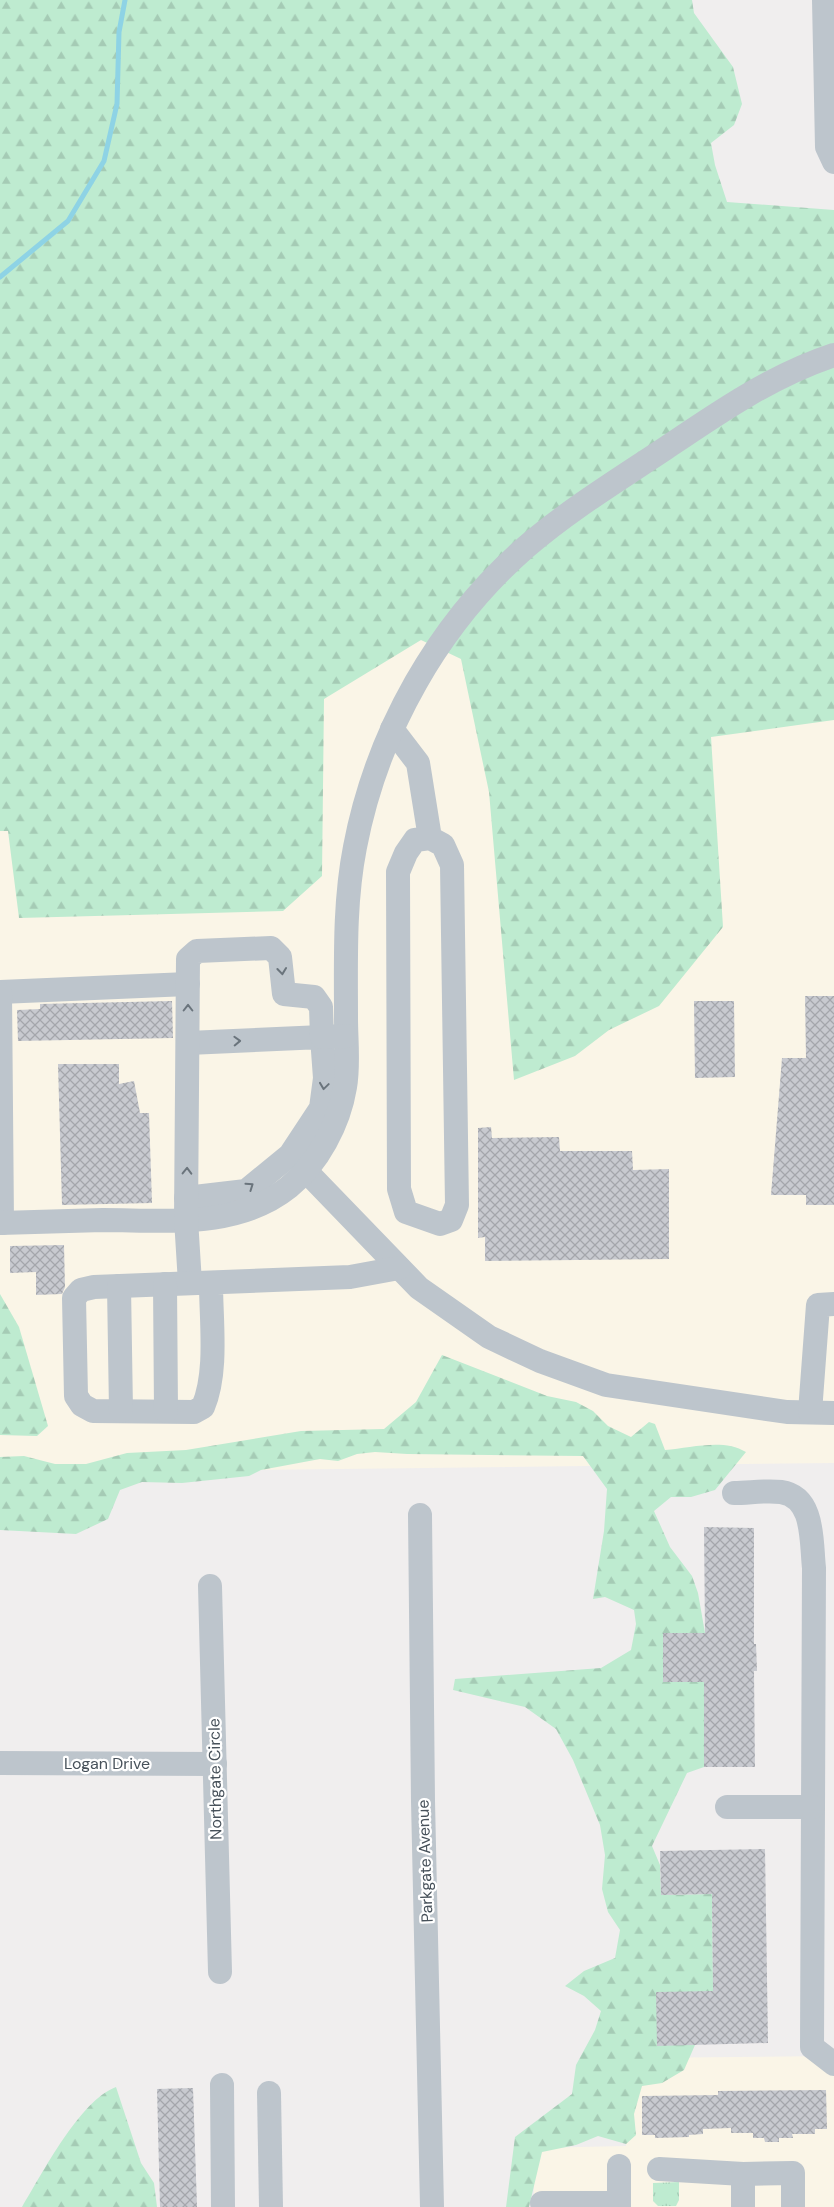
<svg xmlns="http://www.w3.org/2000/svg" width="834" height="2207" font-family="'DM Sans',sans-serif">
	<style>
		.commercial { fill: #faf5e7 }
		.forest { fill: url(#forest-firs) }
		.park { fill: url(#park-tufts) }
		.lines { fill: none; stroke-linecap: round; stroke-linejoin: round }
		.stream { stroke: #8ed3e5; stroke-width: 5 }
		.building { fill: url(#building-cross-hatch) }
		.minor { stroke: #bdc5cc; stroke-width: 24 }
		.oneway { stroke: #6a747c }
		.labels { text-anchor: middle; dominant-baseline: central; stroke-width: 4.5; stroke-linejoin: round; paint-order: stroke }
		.street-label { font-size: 16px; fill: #47515a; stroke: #fff }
	</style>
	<defs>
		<pattern id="forest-firs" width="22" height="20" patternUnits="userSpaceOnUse" patternTransform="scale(1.25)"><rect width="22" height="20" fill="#beebd0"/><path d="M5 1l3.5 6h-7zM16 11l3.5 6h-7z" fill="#a5cbb5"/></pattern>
		<pattern id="park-tufts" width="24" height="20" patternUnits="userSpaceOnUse" patternTransform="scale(1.25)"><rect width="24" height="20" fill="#beebd0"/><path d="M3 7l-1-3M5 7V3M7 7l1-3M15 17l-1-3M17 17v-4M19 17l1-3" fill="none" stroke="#a5cbb5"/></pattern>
		<pattern id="building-cross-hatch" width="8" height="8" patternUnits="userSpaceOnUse" patternTransform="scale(1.25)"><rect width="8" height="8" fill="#c8cad0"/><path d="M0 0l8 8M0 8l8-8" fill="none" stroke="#a4a6ac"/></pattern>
	</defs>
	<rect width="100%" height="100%" fill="#f0eeee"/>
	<g class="commercial">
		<path d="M 0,640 L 834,641 L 834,1463 L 0,1473 Z"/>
		<path d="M 834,2056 L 834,2207 L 534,2207 L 534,2148 L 626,2146 L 624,2058 Z"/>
	</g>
	<g class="forest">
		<path d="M 0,0 L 692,0 L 694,13 L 733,67 L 742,104 L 734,125 L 711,143 L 715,165 L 727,202 L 834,210 L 834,720 L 711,737 L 723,927 L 659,1006 L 609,1030 L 575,1056 L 514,1080 L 489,792 L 461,659 L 421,640 L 324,699 L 322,876 L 283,911 L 19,918 L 8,831 L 0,831 Z"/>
		<path d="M 0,1294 L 19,1327 L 48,1426 L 37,1436 L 0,1435 Z"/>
		<path d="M 442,1355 L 547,1396 L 576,1402 L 593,1411 L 608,1426 L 631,1437 L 649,1422 L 655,1424 L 665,1450 C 691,1448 723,1438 746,1452 L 715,1490 L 691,1497 L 671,1497 L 654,1511 L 670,1547 L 692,1576 L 698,1593 L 705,1633 L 663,1633 L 663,1682 L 704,1682 L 704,1767 L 687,1773 L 652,1846 L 660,1865 L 661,1895 L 712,1894 L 713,1991 L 695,2045 L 684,2070 L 662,2083 L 642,2086 L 634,2114 L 636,2135 L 626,2144 L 598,2136 L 576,2145 L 542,2152 L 529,2207 L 506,2207 L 515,2137 L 572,2094 L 576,2065 L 595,2030 L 601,2011 L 584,1996 L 565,1986 L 584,1971 L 615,1958 L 620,1930 L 608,1912 L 602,1889 L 605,1855 L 600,1825 L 573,1760 L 556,1729 L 525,1707 L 453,1690 L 455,1679 L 601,1668 L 631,1650 L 636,1624 L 634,1610 L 605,1597 L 593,1599 L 604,1531 L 607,1489 L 583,1456 L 407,1454 L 375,1452 L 357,1454 L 338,1461 L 320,1459 L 261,1470 L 249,1476 L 182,1483 L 142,1482 L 120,1490 L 108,1519 L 76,1534 L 0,1530 L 0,1457 L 24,1456 L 55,1464 L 86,1464 L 127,1453 L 186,1450 L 301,1431 L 384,1429 L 416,1402 Z"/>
		<path d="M 116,2087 L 141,2163 L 154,2183 L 157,2207 L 22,2207 C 42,2174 80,2100 116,2087 Z"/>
	</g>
	<path class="park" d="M 679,2182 L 679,2200 L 676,2206 L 658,2206 L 653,2201 L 653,2183 Z"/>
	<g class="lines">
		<path class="stream" d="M 0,277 L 68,221 L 104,161 L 117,104 L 119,32 L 125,0"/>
	</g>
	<g class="building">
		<path d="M 805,996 L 834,996 L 834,1205 L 806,1205 L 806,1195 L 771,1195 L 782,1058 L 806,1058 Z"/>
		<path d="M 172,1001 L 173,1038 L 18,1041 L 17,1010 L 40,1009 L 40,1004 Z"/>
		<path d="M 694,1001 L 734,1001 L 735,1077 L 695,1078 Z"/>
		<path d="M 58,1064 L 119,1064 L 119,1084 L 134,1081 L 140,1113 L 149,1113 L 152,1203 L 62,1205 Z"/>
		<path d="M 491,1127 L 492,1138 L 559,1137 L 560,1151 L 632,1151 L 633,1170 L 669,1169 L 669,1259 L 485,1261 L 485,1237 L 478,1238 L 478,1128 Z"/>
		<path d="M 64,1245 L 65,1287 L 62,1294 L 36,1295 L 36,1272 L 10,1273 L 10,1246 Z"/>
		<path d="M 704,1527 L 754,1528 L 754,1644 L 756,1644 L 757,1671 L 754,1671 L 755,1767 L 704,1767 L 704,1682 L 663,1682 L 663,1633 L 705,1633 Z"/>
		<path d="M 765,1849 L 768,2043 L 657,2046 L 656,1992 L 713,1991 L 712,1894 L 661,1895 L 660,1851 Z"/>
		<path d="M 193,2088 L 197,2207 L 160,2207 L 157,2089 Z"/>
		<path d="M 826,2090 L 827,2129 L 815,2129 L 815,2134 L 792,2134 L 793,2138 L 779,2138 L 779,2142 L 765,2142 L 764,2138 L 753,2138 L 753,2133 L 731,2133 L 731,2128 L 703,2129 L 703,2134 L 689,2135 L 689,2137 L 655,2138 L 655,2135 L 642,2135 L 642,2096 L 718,2095 L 718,2091 Z"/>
	</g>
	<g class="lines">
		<g class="minor">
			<path d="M 824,0 L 827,147 L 834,162"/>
			<path d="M 392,729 L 418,763 L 430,838 L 443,845 L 452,865 L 457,1205 L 451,1220 L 440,1224 L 406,1212 L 399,1189 L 398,872 L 406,853 L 415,840 L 430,838"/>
			<path d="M 0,992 L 188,984"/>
			<path d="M 0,993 L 2,1223"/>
			<path d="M 305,1170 L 419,1288 L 489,1337 L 540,1361 L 606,1385 L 787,1412 L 834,1413"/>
			<path d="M 186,1198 L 246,1191 L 290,1155 L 321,1108 L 325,1078 L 322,1037 L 188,1043"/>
			<path d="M 0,1223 C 34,1222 69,1221 103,1220 C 165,1220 237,1229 289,1187 C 318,1163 339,1124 345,1087 C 349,1065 346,1041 346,1018 C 346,961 344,903 355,847 C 377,732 438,624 526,547 C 569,510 618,480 666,448 C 719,412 773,375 834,355"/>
			<path d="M 190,1283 L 186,1219 L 188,959 L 197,951 L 271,948 L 280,957 L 284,994 L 314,997 L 321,1007 L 322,1037 L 346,1036"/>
			<path d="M 211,1283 C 211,1321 218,1372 203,1407 L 194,1412 L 93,1411 L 82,1405 L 76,1396 L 74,1298 L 81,1290 L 94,1287 L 350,1277 L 399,1268"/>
			<path d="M 165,1284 L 166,1411"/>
			<path d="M 119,1286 L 121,1411"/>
			<path d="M 810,1412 L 818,1305 L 834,1304"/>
			<path d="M 734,1493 C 749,1493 766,1490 781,1492 C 815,1497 811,1542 814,1568 L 812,2047 L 834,2064"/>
			<path d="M 420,1515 L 423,1801 L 432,2207"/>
			<path d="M 210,1586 L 220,1972"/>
			<path d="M 0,1763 L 215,1764"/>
			<path d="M 727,1807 L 813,1807"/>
			<path d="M 222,2085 L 223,2207"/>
			<path d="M 269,2093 L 271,2207"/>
			<path d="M 659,2169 L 743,2174"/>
			<path d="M 542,2203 L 619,2203 L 619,2207"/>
			<path d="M 619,2203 L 619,2166"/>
			<path d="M 743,2207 L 743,2174 L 793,2173 L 793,2207"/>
		</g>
	</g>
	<defs><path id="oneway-chevron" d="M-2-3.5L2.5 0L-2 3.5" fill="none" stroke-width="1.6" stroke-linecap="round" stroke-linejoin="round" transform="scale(1.25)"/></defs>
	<g class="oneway">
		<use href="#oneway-chevron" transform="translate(282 971) rotate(84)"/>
		<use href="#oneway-chevron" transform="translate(188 1008) rotate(-90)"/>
		<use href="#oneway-chevron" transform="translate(237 1041) rotate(-2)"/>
		<use href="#oneway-chevron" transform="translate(324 1086) rotate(98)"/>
		<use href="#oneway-chevron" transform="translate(187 1171) rotate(-89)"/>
		<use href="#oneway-chevron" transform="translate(250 1186) rotate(-35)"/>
	</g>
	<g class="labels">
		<g class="street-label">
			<text x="107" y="1763">Logan Drive</text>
			<text transform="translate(215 1779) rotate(-91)">Northgate Circle</text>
			<text transform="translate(425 1861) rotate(-92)">Parkgate Avenue</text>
		</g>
	</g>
</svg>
